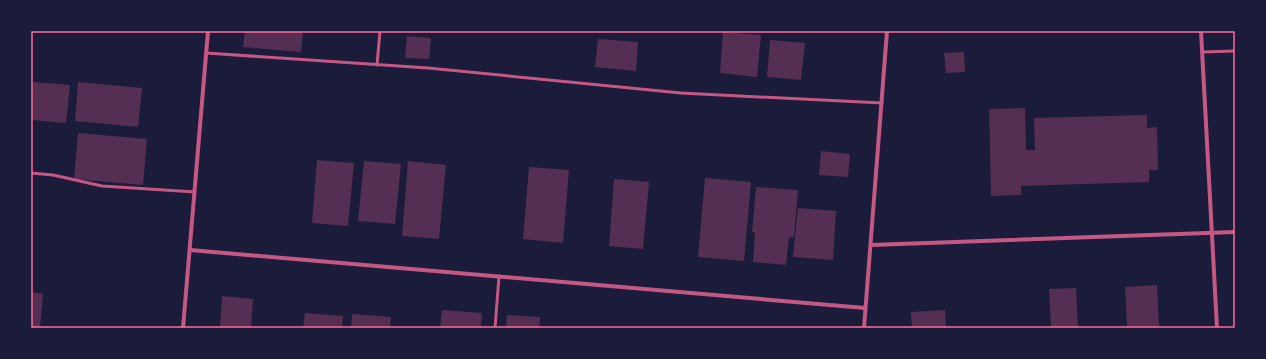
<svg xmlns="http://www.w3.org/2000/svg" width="1266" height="359" font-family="'Public Sans',sans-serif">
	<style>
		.building { fill: #542f53 }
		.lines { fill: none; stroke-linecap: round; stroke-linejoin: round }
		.service { stroke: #c65784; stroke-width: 3 }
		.minor { stroke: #c65784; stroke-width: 4 }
		.neatline { fill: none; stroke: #ff6b9d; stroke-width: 1.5 }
	</style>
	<rect width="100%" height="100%" fill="#1b1b3a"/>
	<g class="building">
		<path d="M 245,31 L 303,31 L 301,52 L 243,47 Z"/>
		<path d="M 723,32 L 761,35 L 757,77 L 720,73 Z"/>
		<path d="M 407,36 L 431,38 L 429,59 L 405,58 Z"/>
		<path d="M 598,39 L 638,42 L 636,71 L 595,67 Z"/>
		<path d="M 770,40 L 805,43 L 801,80 L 767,77 Z"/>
		<path d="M 964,52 L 965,72 L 946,73 L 944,53 Z"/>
		<path d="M 33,82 L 70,85 L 66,123 L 31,120 Z"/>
		<path d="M 78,82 L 142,88 L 138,127 L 75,121 Z"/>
		<path d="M 1025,108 L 1026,150 L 1035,150 L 1034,118 L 1147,115 L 1147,128 L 1157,127 L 1158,170 L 1149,170 L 1149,182 L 1021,186 L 1021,195 L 991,196 L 989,109 Z"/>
		<path d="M 78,133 L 147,139 L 143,185 L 74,179 Z"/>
		<path d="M 821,151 L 850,154 L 848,177 L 819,175 Z"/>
		<path d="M 317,160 L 354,163 L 348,226 L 312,223 Z"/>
		<path d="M 364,161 L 401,164 L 395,224 L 358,221 Z"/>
		<path d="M 408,161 L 446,165 L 439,239 L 402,236 Z"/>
		<path d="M 529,167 L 569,170 L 563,243 L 523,239 Z"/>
		<path d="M 705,178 L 751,182 L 744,261 L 698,257 Z"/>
		<path d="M 614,179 L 649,182 L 643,249 L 609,246 Z"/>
		<path d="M 756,187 L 798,190 L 794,237 L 789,237 L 786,265 L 753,262 L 755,233 L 752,232 Z"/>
		<path d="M 798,208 L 836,211 L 833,260 L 793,257 Z"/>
		<path d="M 1157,285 L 1159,328 L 1127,328 L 1125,287 Z"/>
		<path d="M 1076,288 L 1078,328 L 1051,328 L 1049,289 Z"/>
		<path d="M 31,292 L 43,294 L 40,328 L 31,328 Z"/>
		<path d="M 222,296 L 253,299 L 251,328 L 220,328 Z"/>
		<path d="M 442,310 L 482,313 L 481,328 L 440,328 Z"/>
		<path d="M 945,310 L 946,328 L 912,328 L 911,312 Z"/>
		<path d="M 305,313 L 343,316 L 342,328 L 303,328 Z"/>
		<path d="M 352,314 L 391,317 L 390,328 L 351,328 Z"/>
		<path d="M 507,315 L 540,317 L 539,328 L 506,328 Z"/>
	</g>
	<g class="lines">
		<g class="service">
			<path d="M 1202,52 L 1235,51"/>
			<path d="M 206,53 L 428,68 L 681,93 L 882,103"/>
			<path d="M 377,65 L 380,31"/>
			<path d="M 31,173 L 53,175 L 102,186 L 195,192"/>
			<path d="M 495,328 L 499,276"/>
		</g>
		<g class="minor">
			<path d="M 1201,31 L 1217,328"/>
			<path d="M 871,245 L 1235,232"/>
			<path d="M 190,250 L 865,308"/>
			<path d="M 183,328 L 208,31"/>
			<path d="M 864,328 L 887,31"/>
		</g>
	</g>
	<rect width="1266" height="359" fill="none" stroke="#1b1b3a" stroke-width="64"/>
	<rect x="32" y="32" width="1202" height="295" class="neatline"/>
</svg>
